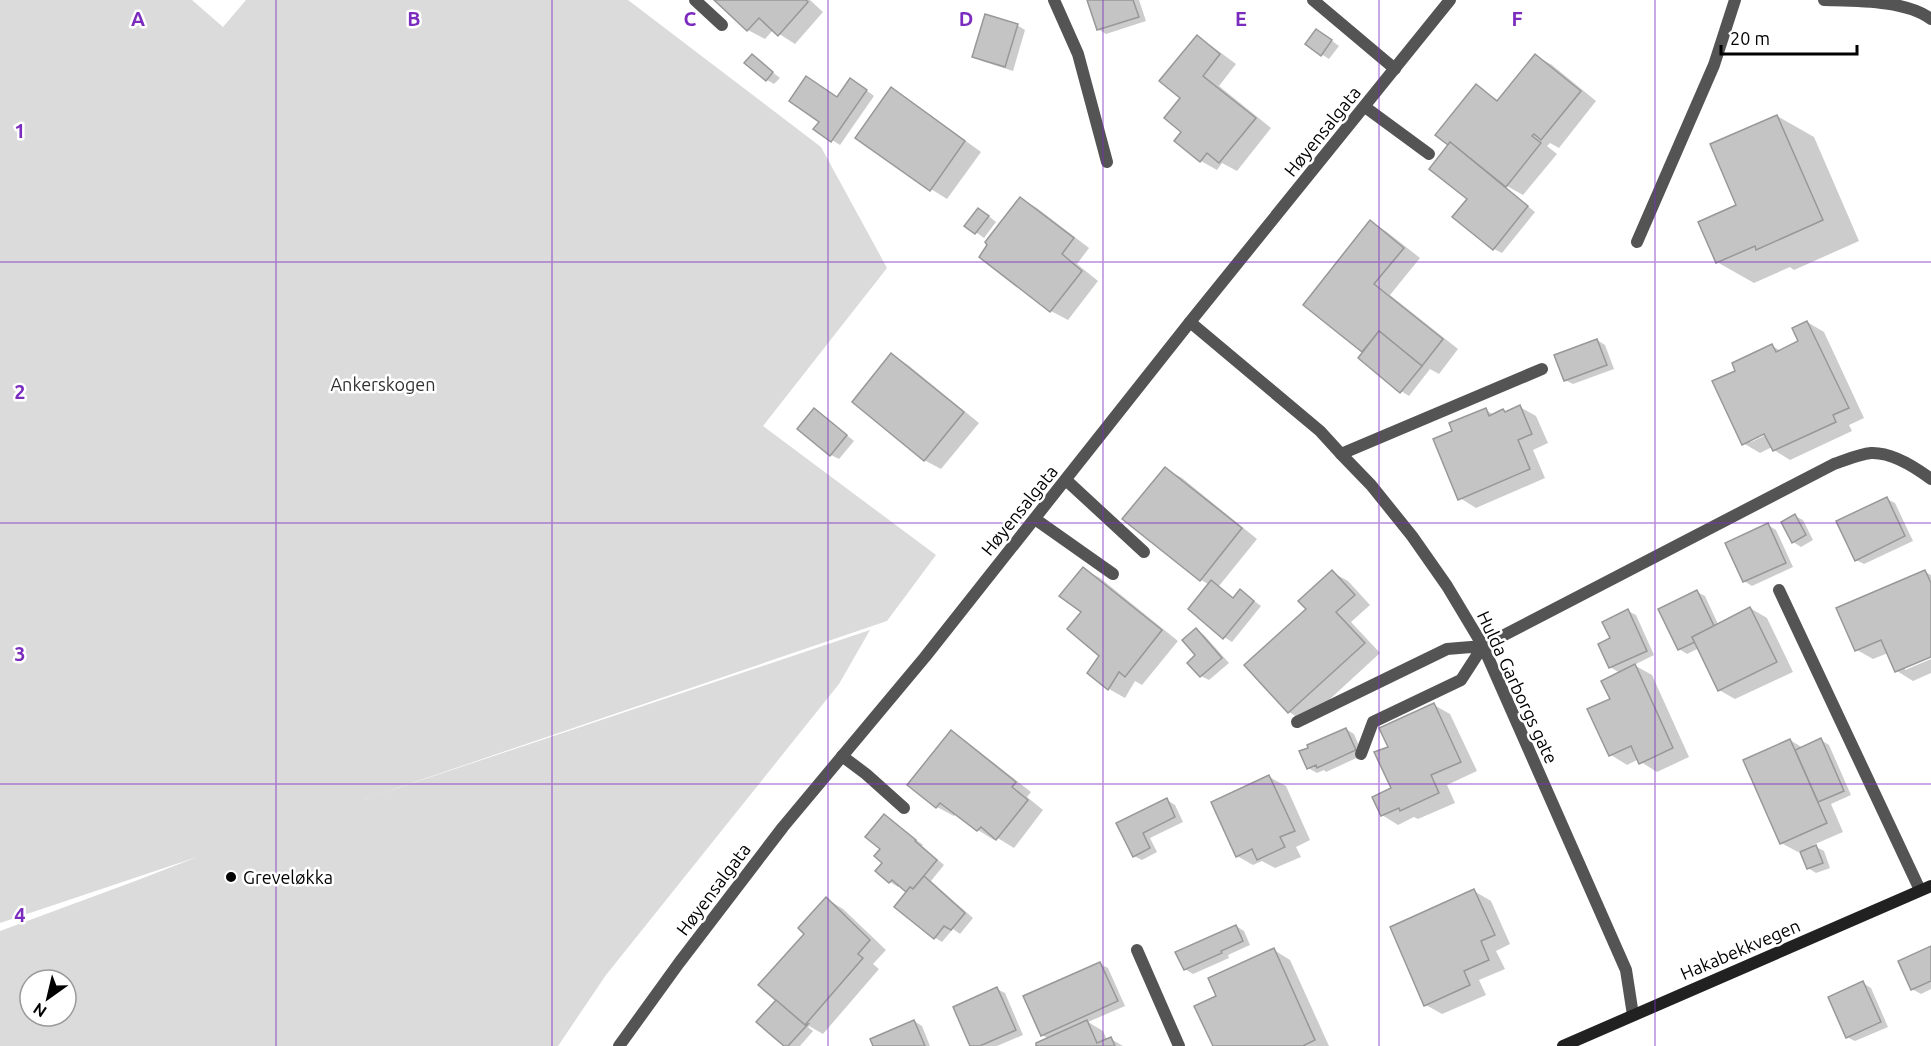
<svg xmlns="http://www.w3.org/2000/svg" width="1931" height="1046" font-family="Ubuntu,sans-serif">
	<style>
		.green { fill: #dbdbdb; fill-rule: evenodd }
		.shadow { fill: #0003; fill-rule: evenodd }
		.building { fill: #c4c4c4; stroke: #989898; stroke-width: 1.5 }
		.lines { fill: none; stroke-linecap: round; stroke-linejoin: round }
		.service { stroke: #545454; stroke-width: 12 }
		.minor { stroke: #545454; stroke-width: 12 }
		.secondary { stroke: #212121; stroke-width: 12 }
		.grid { fill: none; stroke: #7b2cbf; stroke-width: 1.5; stroke-opacity: 0.55 }
		.poi-dot { fill: #000; stroke: #fff; stroke-width: 2 }
		.labels { text-anchor: middle; dominant-baseline: central; stroke-width: 5; stroke-linejoin: round; paint-order: stroke }
		.street-label { font-size: 18px; fill: #000; stroke: #fff }
		.park-label { font-size: 18px; fill: #323232; stroke: #fff }
		.poi-label { font-size: 18px; fill: #000; stroke: #fff; text-anchor: start }
		.grid-label { font-size: 20px; text-anchor: middle; font-weight: bold; fill: #7b2cbf; stroke: #fff; stroke-width: 5; stroke-linejoin: round; paint-order: stroke }
	</style>
	<rect width="100%" height="100%" fill="#fff"/>
	<path class="green" d="M 0,0 L 192,0 L 223,27 L 246,0 L 628,0 L 821,147 L 887,268 L 763,426 L 936,555 L 887,621 L 365,799 L 870,630 L 839,684 L 606,975 L 558,1046 L 0,1046 L 0,931 L 138,880 L 197,857 L 0,923 ZM 30,980 L 66,980 L 66,1016 L 30,1016 Z"/>
	<g class="shadow">
		<path d="M 716,0 L 810,0 L 823,12 L 795,44 L 773,30 L 765,39 L 748,30 Z"/>
		<path d="M 1088,0 L 1139,0 L 1146,21 L 1106,34 L 1098,29 Z"/>
		<path d="M 1017,25 L 1025,30 L 1013,71 L 982,61 L 974,56 Z"/>
		<path d="M 1324,35 L 1339,46 L 1329,59 L 1321,54 Z"/>
		<path d="M 1197,37 L 1213,47 L 1236,64 L 1219,86 L 1271,128 L 1237,171 L 1222,163 L 1217,170 L 1201,161 L 1183,132 L 1182,98 Z"/>
		<path d="M 752,56 L 780,78 L 774,84 L 767,80 Z"/>
		<path d="M 1536,56 L 1552,65 L 1596,101 L 1559,148 L 1550,143 L 1547,146 L 1557,154 L 1523,195 L 1507,186 L 1506,188 L 1535,212 L 1502,253 L 1494,249 L 1469,199 L 1450,144 L 1437,135 L 1476,86 L 1499,101 Z"/>
		<path d="M 858,84 L 874,96 L 840,145 L 832,140 L 838,98 Z"/>
		<path d="M 891,89 L 908,99 L 981,152 L 947,199 L 931,189 Z"/>
		<path d="M 1777,116 L 1814,137 L 1859,241 L 1794,270 L 1790,267 L 1754,283 L 1717,262 L 1738,206 Z"/>
		<path d="M 1021,199 L 1037,208 L 1089,248 L 1077,264 L 1098,281 L 1068,320 L 1051,311 L 981,256 Z"/>
		<path d="M 986,214 L 996,222 L 984,238 L 966,225 Z"/>
		<path d="M 1371,222 L 1387,232 L 1420,258 L 1390,295 L 1458,349 L 1439,374 L 1430,369 L 1409,396 L 1401,391 L 1365,352 L 1305,304 Z"/>
		<path d="M 1807,322 L 1824,332 L 1864,418 L 1849,425 L 1852,431 L 1790,460 L 1774,450 L 1772,447 L 1760,453 L 1743,443 L 1737,372 L 1772,346 L 1781,351 L 1800,342 ZM 1770,429 L 1772,432 L 1751,442 L 1751,439 Z"/>
		<path d="M 1597,340 L 1605,345 L 1614,369 L 1573,384 L 1565,380 Z"/>
		<path d="M 892,355 L 908,365 L 979,423 L 941,469 L 924,460 Z"/>
		<path d="M 1520,407 L 1536,416 L 1548,443 L 1533,450 L 1545,478 L 1476,508 L 1460,498 L 1453,432 L 1486,410 L 1494,415 L 1503,411 L 1507,413 Z"/>
		<path d="M 822,415 L 854,441 L 839,459 L 831,455 Z"/>
		<path d="M 1166,469 L 1182,478 L 1257,539 L 1219,586 L 1234,599 L 1241,591 L 1261,606 L 1232,642 L 1224,637 L 1210,585 L 1201,580 Z"/>
		<path d="M 1887,499 L 1895,503 L 1913,541 L 1864,564 L 1856,560 Z"/>
		<path d="M 1795,516 L 1803,520 L 1813,540 L 1801,547 L 1793,542 Z"/>
		<path d="M 1768,525 L 1776,530 L 1793,567 L 1752,586 L 1744,581 Z"/>
		<path d="M 1083,569 L 1100,578 L 1178,641 L 1142,685 L 1135,681 L 1125,698 L 1109,689 L 1089,673 L 1101,655 L 1083,612 Z"/>
		<path d="M 1332,572 L 1348,581 L 1370,605 L 1351,622 L 1380,653 L 1305,722 L 1289,712 L 1308,609 Z"/>
		<path d="M 1925,572 L 1931,575 L 1931,655 L 1905,667 L 1905,670 L 1931,659 L 1931,673 L 1913,681 L 1897,671 L 1888,653 L 1873,659 L 1857,650 Z"/>
		<path d="M 1697,592 L 1705,596 L 1718,624 L 1750,608 L 1767,618 L 1793,672 L 1735,699 L 1719,690 L 1699,648 L 1687,654 L 1679,649 Z"/>
		<path d="M 1628,611 L 1636,615 L 1654,655 L 1634,665 L 1652,675 L 1689,757 L 1657,772 L 1641,762 L 1639,759 L 1627,765 L 1611,755 L 1612,699 L 1620,673 L 1610,667 L 1612,639 Z"/>
		<path d="M 1196,630 L 1204,635 L 1229,663 L 1209,680 L 1201,676 L 1197,655 Z"/>
		<path d="M 1434,705 L 1450,714 L 1477,771 L 1447,785 L 1455,803 L 1418,819 L 1414,817 L 1398,825 L 1382,815 L 1393,789 L 1390,748 Z"/>
		<path d="M 1346,729 L 1354,734 L 1363,755 L 1326,772 L 1324,770 L 1317,773 L 1308,768 L 1301,752 Z"/>
		<path d="M 951,732 L 967,742 L 1031,792 L 1027,797 L 1043,810 L 1014,848 L 996,837 L 994,840 L 978,830 L 956,813 L 954,816 L 937,807 L 909,784 Z"/>
		<path d="M 1790,740 L 1803,748 L 1821,740 L 1829,745 L 1851,795 L 1831,804 L 1843,832 L 1813,845 L 1824,851 L 1830,868 L 1816,873 L 1808,868 L 1801,851 L 1798,852 L 1781,843 Z"/>
		<path d="M 1269,777 L 1286,786 L 1310,840 L 1296,847 L 1301,857 L 1275,868 L 1262,861 L 1253,865 L 1237,856 Z"/>
		<path d="M 1167,800 L 1175,805 L 1183,822 L 1150,838 L 1157,852 L 1142,860 L 1134,856 L 1118,824 Z"/>
		<path d="M 892,821 L 923,845 L 922,846 L 944,865 L 931,881 L 973,918 L 960,934 L 953,929 L 942,942 L 934,937 L 908,892 L 900,885 L 898,887 L 890,882 L 877,871 L 884,863 L 882,848 Z"/>
		<path d="M 1474,891 L 1491,901 L 1510,944 L 1496,951 L 1505,969 L 1479,980 L 1486,995 L 1442,1014 L 1426,1005 Z"/>
		<path d="M 827,899 L 843,909 L 886,950 L 873,964 L 879,969 L 823,1034 L 809,1026 L 808,1027 L 813,1031 L 800,1046 L 786,1046 L 776,1002 L 806,934 Z"/>
		<path d="M 1236,926 L 1244,931 L 1250,945 L 1228,955 L 1229,958 L 1193,974 L 1185,969 Z"/>
		<path d="M 1931,948 L 1931,989 L 1921,994 L 1912,989 Z"/>
		<path d="M 1274,950 L 1290,960 L 1329,1046 L 1215,1046 L 1218,996 Z"/>
		<path d="M 1100,964 L 1108,968 L 1125,1006 L 1088,1022 L 1103,1031 L 1107,1040 L 1111,1039 L 1123,1046 L 1038,1046 L 1049,1039 L 1042,1035 Z"/>
		<path d="M 1863,983 L 1871,988 L 1888,1027 L 1855,1041 L 1847,1037 Z"/>
		<path d="M 997,989 L 1005,993 L 1023,1035 L 997,1046 L 972,1046 Z"/>
		<path d="M 914,1021 L 922,1026 L 930,1046 L 875,1046 Z"/>
	</g>
	<g class="building">
		<path d="M 714,0 L 806,0 L 808,2 L 778,36 L 759,18 L 747,31 Z"/>
		<path d="M 1087,0 L 1133,0 L 1139,17 L 1097,30 Z"/>
		<path d="M 985,14 L 1018,24 L 1005,67 L 972,57 Z"/>
		<path d="M 1316,29 L 1332,40 L 1321,56 L 1305,44 Z"/>
		<path d="M 1197,35 L 1220,54 L 1203,76 L 1256,118 L 1219,163 L 1207,153 L 1200,162 L 1174,141 L 1181,132 L 1164,118 L 1180,98 L 1159,81 Z"/>
		<path d="M 752,54 L 773,72 L 766,81 L 744,63 Z"/>
		<path d="M 1535,54 L 1581,91 L 1541,140 L 1534,134 L 1532,136 L 1541,143 L 1506,187 L 1450,142 L 1448,145 L 1435,135 L 1476,84 L 1497,101 Z"/>
		<path d="M 806,76 L 837,97 L 850,78 L 867,90 L 831,142 L 813,129 L 819,122 L 789,101 Z"/>
		<path d="M 891,87 L 965,141 L 930,191 L 855,138 Z"/>
		<path d="M 1777,115 L 1823,220 L 1756,250 L 1755,246 L 1716,263 L 1698,222 L 1736,205 L 1710,144 Z"/>
		<path d="M 1450,142 L 1528,206 L 1493,250 L 1452,217 L 1467,199 L 1429,169 Z"/>
		<path d="M 1020,197 L 1074,238 L 1062,254 L 1082,271 L 1050,312 L 979,257 L 987,245 L 985,242 Z"/>
		<path d="M 978,208 L 989,216 L 975,234 L 964,226 Z"/>
		<path d="M 1370,220 L 1404,248 L 1374,284 L 1443,339 L 1422,366 L 1379,331 L 1362,352 L 1303,305 Z"/>
		<path d="M 1807,321 L 1849,408 L 1833,415 L 1836,422 L 1773,451 L 1764,434 L 1742,445 L 1712,381 L 1735,371 L 1732,363 L 1772,344 L 1776,352 L 1798,341 L 1792,328 Z"/>
		<path d="M 1379,331 L 1422,366 L 1400,393 L 1358,358 Z"/>
		<path d="M 1597,339 L 1607,365 L 1564,381 L 1554,355 Z"/>
		<path d="M 891,353 L 964,412 L 924,461 L 852,402 Z"/>
		<path d="M 1520,405 L 1532,434 L 1518,440 L 1530,469 L 1458,500 L 1433,439 L 1452,431 L 1449,423 L 1486,408 L 1489,416 L 1503,409 L 1505,412 Z"/>
		<path d="M 814,408 L 847,435 L 830,456 L 797,429 Z"/>
		<path d="M 1165,467 L 1242,528 L 1200,581 L 1122,519 Z"/>
		<path d="M 1887,497 L 1905,536 L 1855,561 L 1836,521 Z"/>
		<path d="M 1795,514 L 1806,535 L 1792,543 L 1781,522 Z"/>
		<path d="M 1768,523 L 1786,563 L 1743,582 L 1725,543 Z"/>
		<path d="M 1083,567 L 1162,630 L 1125,677 L 1119,672 L 1108,690 L 1087,673 L 1099,656 L 1067,629 L 1081,612 L 1059,596 Z"/>
		<path d="M 1332,570 L 1355,595 L 1336,612 L 1365,643 L 1288,713 L 1244,665 L 1306,609 L 1298,601 Z"/>
		<path d="M 1925,570 L 1931,583 L 1931,657 L 1895,672 L 1881,640 L 1855,651 L 1836,608 Z"/>
		<path d="M 1211,580 L 1233,598 L 1240,589 L 1254,601 L 1223,639 L 1188,609 Z"/>
		<path d="M 1697,590 L 1714,626 L 1692,637 L 1695,642 L 1678,650 L 1658,609 Z"/>
		<path d="M 1750,607 L 1777,662 L 1718,691 L 1692,637 Z"/>
		<path d="M 1628,609 L 1647,651 L 1609,668 L 1598,644 L 1610,638 L 1602,622 Z"/>
		<path d="M 1196,628 L 1222,658 L 1200,677 L 1187,663 L 1195,655 L 1182,640 Z"/>
		<path d="M 1635,664 L 1673,748 L 1639,764 L 1631,746 L 1609,756 L 1587,709 L 1610,699 L 1601,681 Z"/>
		<path d="M 1434,703 L 1461,762 L 1431,775 L 1439,793 L 1400,811 L 1399,808 L 1381,816 L 1372,797 L 1391,788 L 1374,752 L 1388,747 L 1379,728 Z"/>
		<path d="M 1346,728 L 1356,750 L 1317,768 L 1316,765 L 1307,769 L 1299,751 L 1308,748 L 1307,745 Z"/>
		<path d="M 951,730 L 1016,782 L 1012,787 L 1028,800 L 996,840 L 981,827 L 977,831 L 940,803 L 936,808 L 907,785 Z"/>
		<path d="M 1821,738 L 1844,791 L 1818,802 L 1795,750 Z"/>
		<path d="M 1790,739 L 1827,823 L 1780,844 L 1743,760 Z"/>
		<path d="M 1269,775 L 1295,831 L 1280,837 L 1285,847 L 1257,860 L 1252,849 L 1236,857 L 1211,802 Z"/>
		<path d="M 1167,798 L 1175,817 L 1143,833 L 1150,848 L 1133,857 L 1116,823 Z"/>
		<path d="M 884,814 L 916,840 L 915,841 L 937,860 L 913,889 L 910,887 L 906,892 L 892,880 L 889,883 L 875,871 L 882,863 L 874,856 L 880,849 L 865,837 Z"/>
		<path d="M 1816,845 L 1823,863 L 1807,869 L 1800,852 Z"/>
		<path d="M 924,876 L 965,913 L 951,930 L 944,926 L 934,939 L 894,907 L 910,887 L 913,889 Z"/>
		<path d="M 1474,889 L 1495,935 L 1481,941 L 1489,960 L 1464,971 L 1470,985 L 1424,1006 L 1390,927 Z"/>
		<path d="M 826,897 L 870,940 L 858,954 L 863,958 L 805,1025 L 758,985 L 804,934 L 798,928 Z"/>
		<path d="M 1236,925 L 1243,941 L 1221,951 L 1222,953 L 1184,970 L 1175,952 Z"/>
		<path d="M 1931,946 L 1931,981 L 1911,990 L 1898,961 Z"/>
		<path d="M 1274,948 L 1315,1040 L 1303,1046 L 1213,1046 L 1194,1006 L 1216,996 L 1208,978 Z"/>
		<path d="M 1100,962 L 1118,1001 L 1041,1036 L 1023,996 Z"/>
		<path d="M 1863,981 L 1881,1022 L 1846,1038 L 1828,997 Z"/>
		<path d="M 997,987 L 1016,1030 L 980,1046 L 970,1046 L 953,1007 Z"/>
		<path d="M 776,1000 L 805,1025 L 808,1024 L 788,1046 L 784,1046 L 756,1022 Z"/>
		<path d="M 914,1020 L 925,1046 L 873,1046 L 870,1039 Z"/>
		<path d="M 1087,1020 L 1097,1043 L 1111,1037 L 1115,1046 L 1036,1046 L 1036,1043 Z"/>
	</g>
	<g class="lines">
		<g class="service">
			<path d="M 695,0 L 722,25"/>
			<path d="M 1313,0 L 1395,69"/>
			<path d="M 1824,0 C 1856,1 1906,0 1931,19"/>
			<path d="M 1365,107 L 1429,154"/>
			<path d="M 1637,242 L 1714,65 L 1735,0"/>
			<path d="M 1341,454 L 1542,369"/>
			<path d="M 1066,480 L 1144,552"/>
			<path d="M 1035,519 L 1113,574"/>
			<path d="M 1779,590 L 1920,890"/>
			<path d="M 1483,646 L 1834,464 C 1846,460 1859,454 1871,453 C 1892,452 1915,467 1931,479"/>
			<path d="M 1297,722 L 1447,649 L 1483,646 L 1461,680 L 1373,722 L 1361,754"/>
			<path d="M 842,756 L 866,774 L 904,808"/>
			<path d="M 1137,950 L 1179,1046"/>
		</g>
		<g class="minor">
			<path d="M 1054,0 L 1078,54 L 1107,162"/>
			<path d="M 1190,322 L 1320,431 L 1341,454 L 1371,485 L 1412,536 L 1447,586 L 1483,646 L 1626,970 L 1633,1015"/>
			<path d="M 619,1046 L 679,963 L 783,827 L 925,657 L 1190,322 L 1450,0"/>
		</g>
		<path class="secondary" d="M 1563,1046 L 1931,886"/>
	</g>
	<path class="grid" d="M 276,0 L 276,1046M 552,0 L 552,1046M 828,0 L 828,1046M 1103,0 L 1103,1046M 1379,0 L 1379,1046M 1655,0 L 1655,1046M 0,262 L 1931,262M 0,523 L 1931,523M 0,784 L 1931,784"/>
	<circle class="poi-dot" cx="231" cy="877" r="6"/>
	<g class="labels">
		<g class="street-label">
			<text transform="translate(1322 131) rotate(-51)">Høyensalgata</text>
			<text transform="translate(1019 510) rotate(-51)">Høyensalgata</text>
			<text transform="translate(1518 687) rotate(65)">Hulda Garborgs gate</text>
			<text transform="translate(713 889) rotate(-53)">Høyensalgata</text>
			<text transform="translate(1740 949) rotate(-23)">Hakabekkvegen</text>
		</g>
		<g class="park-label">
			<text x="383" y="384">Ankerskogen</text>
		</g>
		<g class="poi-label">
			<text x="243" y="877">Greveløkka</text>
		</g>
	</g>
	<g class="grid-label">
		<text x="138" y="26">A</text>
		<text x="414" y="26">B</text>
		<text x="690" y="26">C</text>
		<text x="966" y="26">D</text>
		<text x="1241" y="26">E</text>
		<text x="1517" y="26">F</text>
		<text x="20" y="138">1</text>
		<text x="20" y="399">2</text>
		<text x="20" y="661">3</text>
		<text x="20" y="922">4</text>
	</g>
	<g transform="translate(48 998) rotate(214)"><circle r="28" fill="#ffffff" stroke="#999999" stroke-width="1.5"/>
	<path d="M0-4.5L10 22L0 15L-10 22Z" fill="#000000"/>
	<text y="-9" font-size="16" font-weight="bold" text-anchor="middle" fill="#000000">N</text>
	</g>
	<path d="M1721 45v9h136v-9" fill="none" stroke="#000000" stroke-width="3"/>
	<text x="1730" y="45" font-size="18" fill="#000000" stroke="#ffffff" stroke-width="4.5" paint-order="stroke">20 m</text>
</svg>
